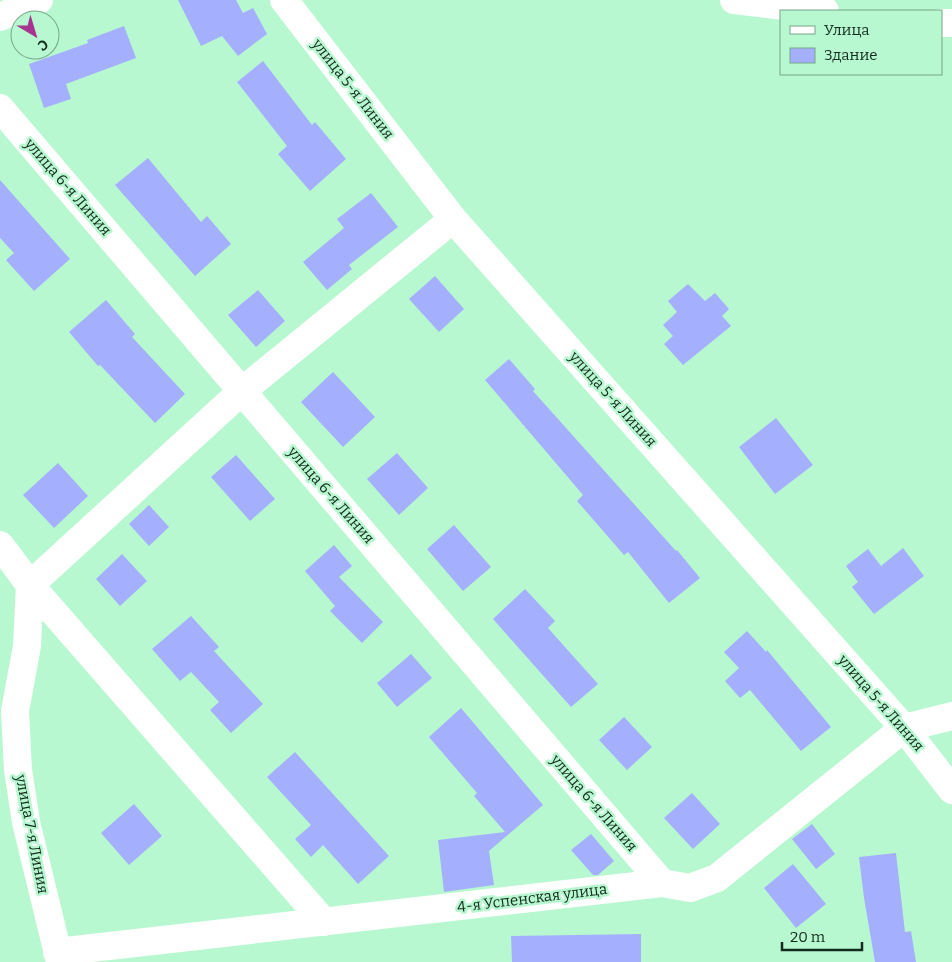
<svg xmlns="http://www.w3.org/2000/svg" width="952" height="962" font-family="Bitter,serif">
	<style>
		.building { fill: #a4b0fd }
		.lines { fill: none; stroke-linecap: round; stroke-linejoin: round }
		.minor { stroke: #fff; stroke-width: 28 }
		.labels { text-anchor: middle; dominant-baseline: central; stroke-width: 5; stroke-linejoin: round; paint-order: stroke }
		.street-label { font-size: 15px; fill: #122b1d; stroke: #b8f8d0 }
	</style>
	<rect width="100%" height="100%" fill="#b8f8d0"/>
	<g class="building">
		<path d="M 178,0 L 236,0 L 243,13 L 253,8 L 267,34 L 238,56 L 222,36 L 201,46 Z"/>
		<path d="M 124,26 L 136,58 L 66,84 L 71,99 L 44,108 L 29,64 L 88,43 L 87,40 Z"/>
		<path d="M 263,61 L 312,125 L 315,122 L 346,159 L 310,191 L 278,154 L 287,146 L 237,82 Z"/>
		<path d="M 148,158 L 201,222 L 207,216 L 231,244 L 195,276 L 115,185 Z"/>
		<path d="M 0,180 L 70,259 L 34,291 L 6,260 L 14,253 L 0,238 Z"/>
		<path d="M 371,193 L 398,227 L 349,265 L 352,269 L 327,290 L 303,262 L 344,228 L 337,219 Z"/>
		<path d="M 435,276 L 464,309 L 439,332 L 409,299 Z"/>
		<path d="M 688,284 L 705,301 L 715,293 L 729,309 L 722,316 L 731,326 L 683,365 L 664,344 L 673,336 L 663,325 L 677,312 L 668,301 Z"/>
		<path d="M 258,290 L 285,321 L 256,347 L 228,315 Z"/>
		<path d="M 106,300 L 135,334 L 132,337 L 185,394 L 155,423 L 100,365 L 98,366 L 69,332 Z"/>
		<path d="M 509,359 L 535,389 L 533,391 L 676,551 L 677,550 L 700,578 L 669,603 L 628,552 L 624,555 L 577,501 L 583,495 L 485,380 Z"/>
		<path d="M 333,372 L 375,417 L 343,447 L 301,402 Z"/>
		<path d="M 776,418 L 813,465 L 775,494 L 739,447 Z"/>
		<path d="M 397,453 L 428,488 L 399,515 L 367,479 Z"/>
		<path d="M 236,455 L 275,499 L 250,521 L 211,477 Z"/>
		<path d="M 58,463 L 88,496 L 54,528 L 23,495 Z"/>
		<path d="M 149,505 L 169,527 L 149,546 L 129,524 Z"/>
		<path d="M 454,525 L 491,567 L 463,591 L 427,549 Z"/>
		<path d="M 334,545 L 352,566 L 339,577 L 383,622 L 362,643 L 330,611 L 335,606 L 305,571 Z"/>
		<path d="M 903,548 L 924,576 L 874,614 L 852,587 L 858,582 L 846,566 L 868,549 L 881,566 Z"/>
		<path d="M 122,554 L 147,581 L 120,606 L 96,579 Z"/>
		<path d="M 525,589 L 555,621 L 548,628 L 598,684 L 571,707 L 493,619 Z"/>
		<path d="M 191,616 L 219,647 L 214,651 L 263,704 L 231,733 L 210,710 L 219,702 L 191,672 L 180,681 L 152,649 Z"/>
		<path d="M 747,631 L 766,652 L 767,650 L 831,727 L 801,751 L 750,690 L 740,698 L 725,681 L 739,668 L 724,652 Z"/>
		<path d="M 411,654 L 432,678 L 397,707 L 377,683 Z"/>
		<path d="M 461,708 L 543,805 L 489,851 L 494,885 L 444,892 L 438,840 L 505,832 L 474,796 L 477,793 L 429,737 Z"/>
		<path d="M 624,717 L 652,747 L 627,770 L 599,740 Z"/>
		<path d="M 295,752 L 389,856 L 358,884 L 323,845 L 311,857 L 295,839 L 311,825 L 267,777 Z"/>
		<path d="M 692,793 L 720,824 L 693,849 L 664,818 Z"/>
		<path d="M 134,804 L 162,836 L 129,865 L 101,833 Z"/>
		<path d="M 812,824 L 835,854 L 816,869 L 792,839 Z"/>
		<path d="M 591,834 L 614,861 L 598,875 L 593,875 L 571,850 Z"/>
		<path d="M 896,853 L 905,932 L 911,931 L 916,962 L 875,962 L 864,898 L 859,857 Z"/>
		<path d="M 793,864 L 826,904 L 796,928 L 764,888 Z"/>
		<path d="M 641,934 L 641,962 L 512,962 L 511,936 Z"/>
	</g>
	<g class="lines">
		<g class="minor">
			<path d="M 284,0 L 453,219 L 904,728 L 952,790"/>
			<path d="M 734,0 L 825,11"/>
			<path d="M 0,17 L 39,0"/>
			<path d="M 941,23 L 952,23"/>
			<path d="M 0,108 L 662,883"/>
			<path d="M 0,545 L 30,585 L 324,922"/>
			<path d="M 57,952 L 662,883 L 690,888 L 717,878 L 904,728 L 952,716"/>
			<path d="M 60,962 L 26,822 L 18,770 L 15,711 L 27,646 L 30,585 L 242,391 L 453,219"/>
		</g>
	</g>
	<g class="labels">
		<g class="street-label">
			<text transform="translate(353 89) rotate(52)">улица 5-я Линия</text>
			<text transform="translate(68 187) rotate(49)">улица 6-я Линия</text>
			<text transform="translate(613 399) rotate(48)">улица 5-я Линия</text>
			<text transform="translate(331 495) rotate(49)">улица 6-я Линия</text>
			<text transform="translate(881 703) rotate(49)">улица 5-я Линия</text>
			<text transform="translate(594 803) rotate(49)">улица 6-я Линия</text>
			<text transform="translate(32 834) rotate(79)">улица 7-я Линия</text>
			<text transform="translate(532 898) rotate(-7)">4-я Успенская улица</text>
		</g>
	</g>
	<rect x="780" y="10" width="162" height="65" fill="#b8f8d0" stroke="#76a688"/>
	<rect x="790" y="26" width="25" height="8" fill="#ffffff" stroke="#76a688"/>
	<text x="824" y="35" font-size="15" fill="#122b1d">Улица</text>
	<rect x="790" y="48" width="25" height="15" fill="#a4b0fd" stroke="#76a688"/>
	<text x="824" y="60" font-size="15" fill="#122b1d">Здание</text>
	<g transform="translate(35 35) rotate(142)"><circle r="24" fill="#b8f8d0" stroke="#76a688"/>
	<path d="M0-4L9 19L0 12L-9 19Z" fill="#a63490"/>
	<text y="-8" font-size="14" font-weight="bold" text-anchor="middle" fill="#122b1d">С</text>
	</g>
	<path d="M782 942v8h80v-8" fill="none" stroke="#122b1d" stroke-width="2.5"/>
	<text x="790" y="942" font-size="15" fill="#122b1d" stroke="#b8f8d0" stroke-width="4" paint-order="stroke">20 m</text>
</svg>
